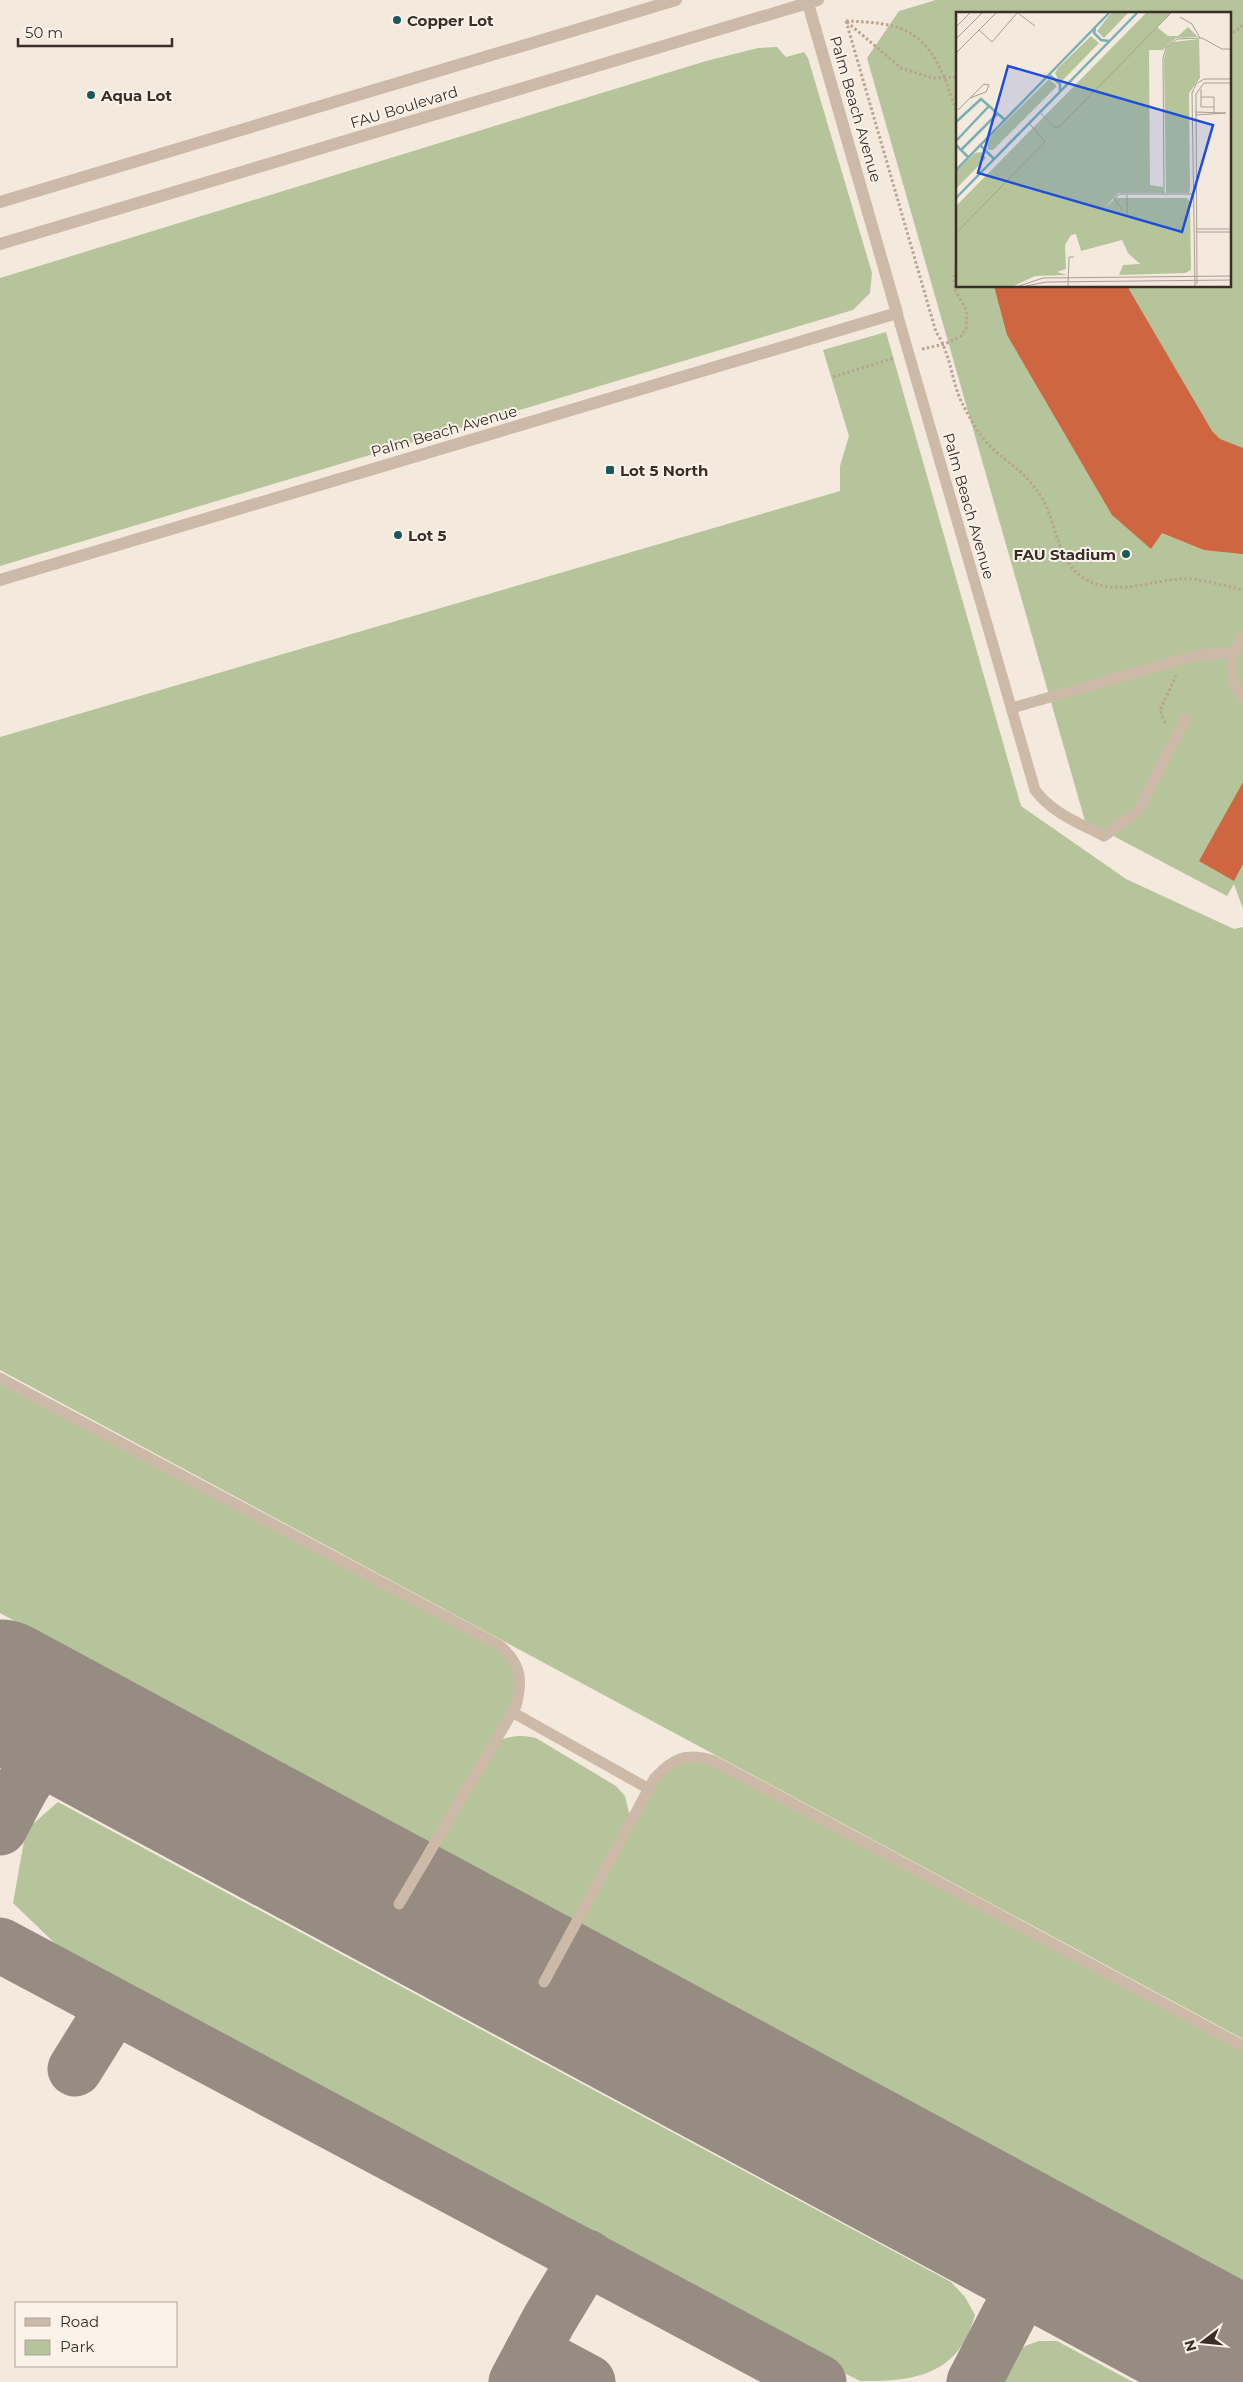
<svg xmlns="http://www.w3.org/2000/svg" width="1243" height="2382" font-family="Montserrat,sans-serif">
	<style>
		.green { fill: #b6c49b; fill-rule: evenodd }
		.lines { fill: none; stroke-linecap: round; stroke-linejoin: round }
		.taxiway { stroke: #968c82; stroke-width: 55 }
		.runway { stroke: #968c82; stroke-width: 139 }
		.building { fill: #cd6641 }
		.path { stroke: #b9a391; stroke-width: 3; stroke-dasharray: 2.5 2.5; stroke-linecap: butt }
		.service { stroke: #cdb9a7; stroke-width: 11 }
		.minor { stroke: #cdb9a7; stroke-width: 12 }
		.tertiary { stroke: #cdb9a7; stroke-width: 12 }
		.poi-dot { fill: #1b585d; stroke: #fbf3e9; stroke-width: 2 }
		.labels { text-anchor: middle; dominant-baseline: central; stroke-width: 4; stroke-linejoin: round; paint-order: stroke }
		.poi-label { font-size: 15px; font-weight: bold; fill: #392e28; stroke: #fbf3e9; text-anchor: start }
		.street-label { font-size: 15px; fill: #392e28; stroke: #fbf3e9 }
		.inset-river { fill: none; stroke: #7aafb3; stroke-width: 2.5 }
		.inset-road { fill: none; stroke: #a99e95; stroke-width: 1 }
		.view { fill: #1d4ed8; fill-opacity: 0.15; stroke: #1d4ed8; stroke-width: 2.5 }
		.inset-edge { fill: none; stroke: #392e28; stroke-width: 2.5 }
	</style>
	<rect width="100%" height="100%" fill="#f4e9dd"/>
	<g class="green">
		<path d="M 936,0 L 1243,0 L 1243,909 L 1234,884 L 1227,896 L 1085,821 L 867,58 L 899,11 ZM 957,14 L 1229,14 L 1229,286 L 957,286 Z"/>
		<path d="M 777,47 L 786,57 L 804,52 L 808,58 L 872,273 L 870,293 L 853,310 L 0,566 L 0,278 L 706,61 L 758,48 Z"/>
		<path d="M 886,332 L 1021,806 L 1126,879 L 1234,929 L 1243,927 L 1243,2039 L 0,1370 L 0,737 L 840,491 L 840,466 L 849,436 L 823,350 Z"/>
		<path d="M 0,1378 L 509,1653 L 520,1691 L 495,1742 C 510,1736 520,1734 536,1738 L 616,1786 L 625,1796 L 631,1821 L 664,1768 L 701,1757 L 1243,2046 L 1243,2284 L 0,1613 Z"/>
		<path d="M 58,1802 L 951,2282 L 965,2297 L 975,2315 C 959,2374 916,2382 860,2381 L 555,2226 L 67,1955 L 13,1903 L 26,1830 Z"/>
		<path d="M 1039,2341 L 1057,2341 L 1133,2382 L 1003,2382 C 1010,2357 1014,2348 1039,2341 Z"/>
	</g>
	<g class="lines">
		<g class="taxiway">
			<path d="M 10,1694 C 33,1718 36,1744 28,1775"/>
			<path d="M 0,1828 C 30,1772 37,1741 109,1748"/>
			<path d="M 0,1945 L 819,2382"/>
			<path d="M 75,2069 L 113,2008"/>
			<path d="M 532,2352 L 588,2382"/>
			<path d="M 516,2382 L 549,2320 L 587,2257"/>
			<path d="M 974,2382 L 1042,2251"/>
		</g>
		<path class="runway" d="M 0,1689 L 1243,2359"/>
	</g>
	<g class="building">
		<path d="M 994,286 L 1127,286 L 1212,431 L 1220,439 L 1243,448 L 1243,554 L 1204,550 L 1162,533 L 1151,549 L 1112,515 L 1007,335 Z"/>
		<path d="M 1243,782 L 1243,864 L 1234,881 L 1199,861 Z"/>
	</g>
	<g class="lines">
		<g class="path">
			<path d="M 846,21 L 936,332 C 951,354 951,380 962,403 C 970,418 979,436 991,447 C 1011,466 1027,473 1042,498 C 1059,527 1056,568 1093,583 C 1123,594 1150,581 1179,579 C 1197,577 1225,586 1243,590"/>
			<path d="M 846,21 C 898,23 923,27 945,79 C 949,89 952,101 957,111"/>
			<path d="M 847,22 L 901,68 L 932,78 L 957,77"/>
			<path d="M 1229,36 L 1243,25"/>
			<path d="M 922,349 L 945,344 L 961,336 L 966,329 L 967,311 L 955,290 L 954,280 L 957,259"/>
			<path d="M 833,377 L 894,358"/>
			<path d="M 1165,723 L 1160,710 L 1176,676"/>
		</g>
		<g class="service">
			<path d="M 897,313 L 1035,790 C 1052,813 1079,823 1104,836 L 1138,811 L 1186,718"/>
			<path d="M 1243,636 C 1229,658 1227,678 1243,698"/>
			<path d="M 1012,708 L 1197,655 L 1233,652"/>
			<path d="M 0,1378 L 499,1645 C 521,1663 523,1679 516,1706 L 399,1904"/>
			<path d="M 512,1712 L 649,1789"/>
			<path d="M 544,1982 L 654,1779 C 673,1758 686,1752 714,1761 L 1243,2046"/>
		</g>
		<path class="minor" d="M 0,580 L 897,313 L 807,0"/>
		<g class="tertiary">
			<path d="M 0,202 L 676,0"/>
			<path d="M 0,244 L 818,0"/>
		</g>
	</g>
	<g class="poi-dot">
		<circle cx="397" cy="20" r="5"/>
		<circle cx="91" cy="95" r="5"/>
		<rect x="605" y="465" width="10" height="10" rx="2.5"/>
		<circle cx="398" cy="535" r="5"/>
		<circle cx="1126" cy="554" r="5"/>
	</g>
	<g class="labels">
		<g class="poi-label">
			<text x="407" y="20">Copper Lot</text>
			<text x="101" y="95">Aqua Lot</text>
			<text x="620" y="470">Lot 5 North</text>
			<text x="408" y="535">Lot 5</text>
			<text x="1116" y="554" text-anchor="end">FAU Stadium</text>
		</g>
		<g class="street-label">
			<text transform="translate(404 107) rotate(-17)">FAU Boulevard</text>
			<text transform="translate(856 109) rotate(74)">Palm Beach Avenue</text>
			<text transform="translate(444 431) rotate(-16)">Palm Beach Avenue</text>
			<text transform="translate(969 506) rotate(74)">Palm Beach Avenue</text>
		</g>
	</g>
	<g transform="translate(956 12)">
		<rect width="275" height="275" fill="#f4e9dd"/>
		<path d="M 155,1 L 172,1 L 148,26 L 141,19 ZM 190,1 L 215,1 L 201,15 L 212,24 L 222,24 L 232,15 L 242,25 L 220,26 L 207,38 L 193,38 L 194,173 L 207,175 L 207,181 L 163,181 L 147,197 L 160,186 L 231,186 L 234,190 L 235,258 L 229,261 L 163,263 L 167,253 L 184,252 L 172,241 L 166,228 L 125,239 L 120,222 L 115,223 L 109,233 L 110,257 L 101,260 L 111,263 L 79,264 L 58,274 L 0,274 L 0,194 ZM 135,24 L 143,31 L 106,69 L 102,67 L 99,61 L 102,56 ZM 243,27 L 244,66 L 233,81 L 234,177 L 233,181 L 210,181 L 208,47 L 211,35 L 218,30 ZM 93,67 L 101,74 L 37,138 L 32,138 L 31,128 ZM 25,140 L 30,146 L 0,177 L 0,159 L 19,141 Z" fill="#b6c49b"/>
		<path class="inset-river" d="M 139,15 L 138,21 L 145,28 L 153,29M 90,65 L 95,64 L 104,72 L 104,79M 0,110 L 25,87 L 49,108M 0,129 L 34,93M 0,133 L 12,145M 24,133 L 38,147M 5,138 L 42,101M 0,158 L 153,1M 0,186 L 181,1"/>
		<path class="inset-road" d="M 62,1 L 79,14M 224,5 L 236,12 L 244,26M 0,15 L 14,1M 23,18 L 36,30 L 61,1M 0,27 L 26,1M 0,41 L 40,1M 245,77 L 245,85 L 258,85 L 258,100M 245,85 L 245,95 L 258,95M 2,98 L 28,72 L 33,73 L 30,80 L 14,86M 84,100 L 98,115 L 103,115 L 215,1M 239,103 L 270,101 L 239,100M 208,182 L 207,46 L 210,36 L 221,27 L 246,26 L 266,37 L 275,37M 166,197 L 158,187 L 164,182 L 237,182M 171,203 L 171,183M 241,217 L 275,217M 240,220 L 275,220M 0,221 L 89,130 L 73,111M 241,272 L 240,82 L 248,71 L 275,71M 63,274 L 87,266 L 275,264M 70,274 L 90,270 L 275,268M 112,274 L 113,245 L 118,245M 239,274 L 236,81 L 240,72 L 248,67 L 275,67"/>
		<path class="view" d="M 52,54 L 257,113 L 226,220 L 22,161 Z"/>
		<rect width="275" height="275" class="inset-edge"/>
	</g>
	<rect x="15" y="2302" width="162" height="65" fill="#fbf3e9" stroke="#ada49c"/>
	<rect x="25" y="2318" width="25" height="8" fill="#cdb9a7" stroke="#ada49c"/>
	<text x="60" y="2327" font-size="15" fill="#392e28">Road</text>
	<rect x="25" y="2340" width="25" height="15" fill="#b6c49b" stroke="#ada49c"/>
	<text x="60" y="2352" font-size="15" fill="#392e28">Park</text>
	<g transform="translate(1203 2342) rotate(254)" stroke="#fbf3e9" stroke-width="4" paint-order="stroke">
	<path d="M0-4L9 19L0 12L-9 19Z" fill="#392e28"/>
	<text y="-8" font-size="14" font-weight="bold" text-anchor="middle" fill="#392e28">N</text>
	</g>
	<path d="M18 38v8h154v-8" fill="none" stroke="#392e28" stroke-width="2.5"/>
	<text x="25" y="38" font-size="15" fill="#392e28" stroke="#fbf3e9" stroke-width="4" paint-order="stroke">50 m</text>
</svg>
